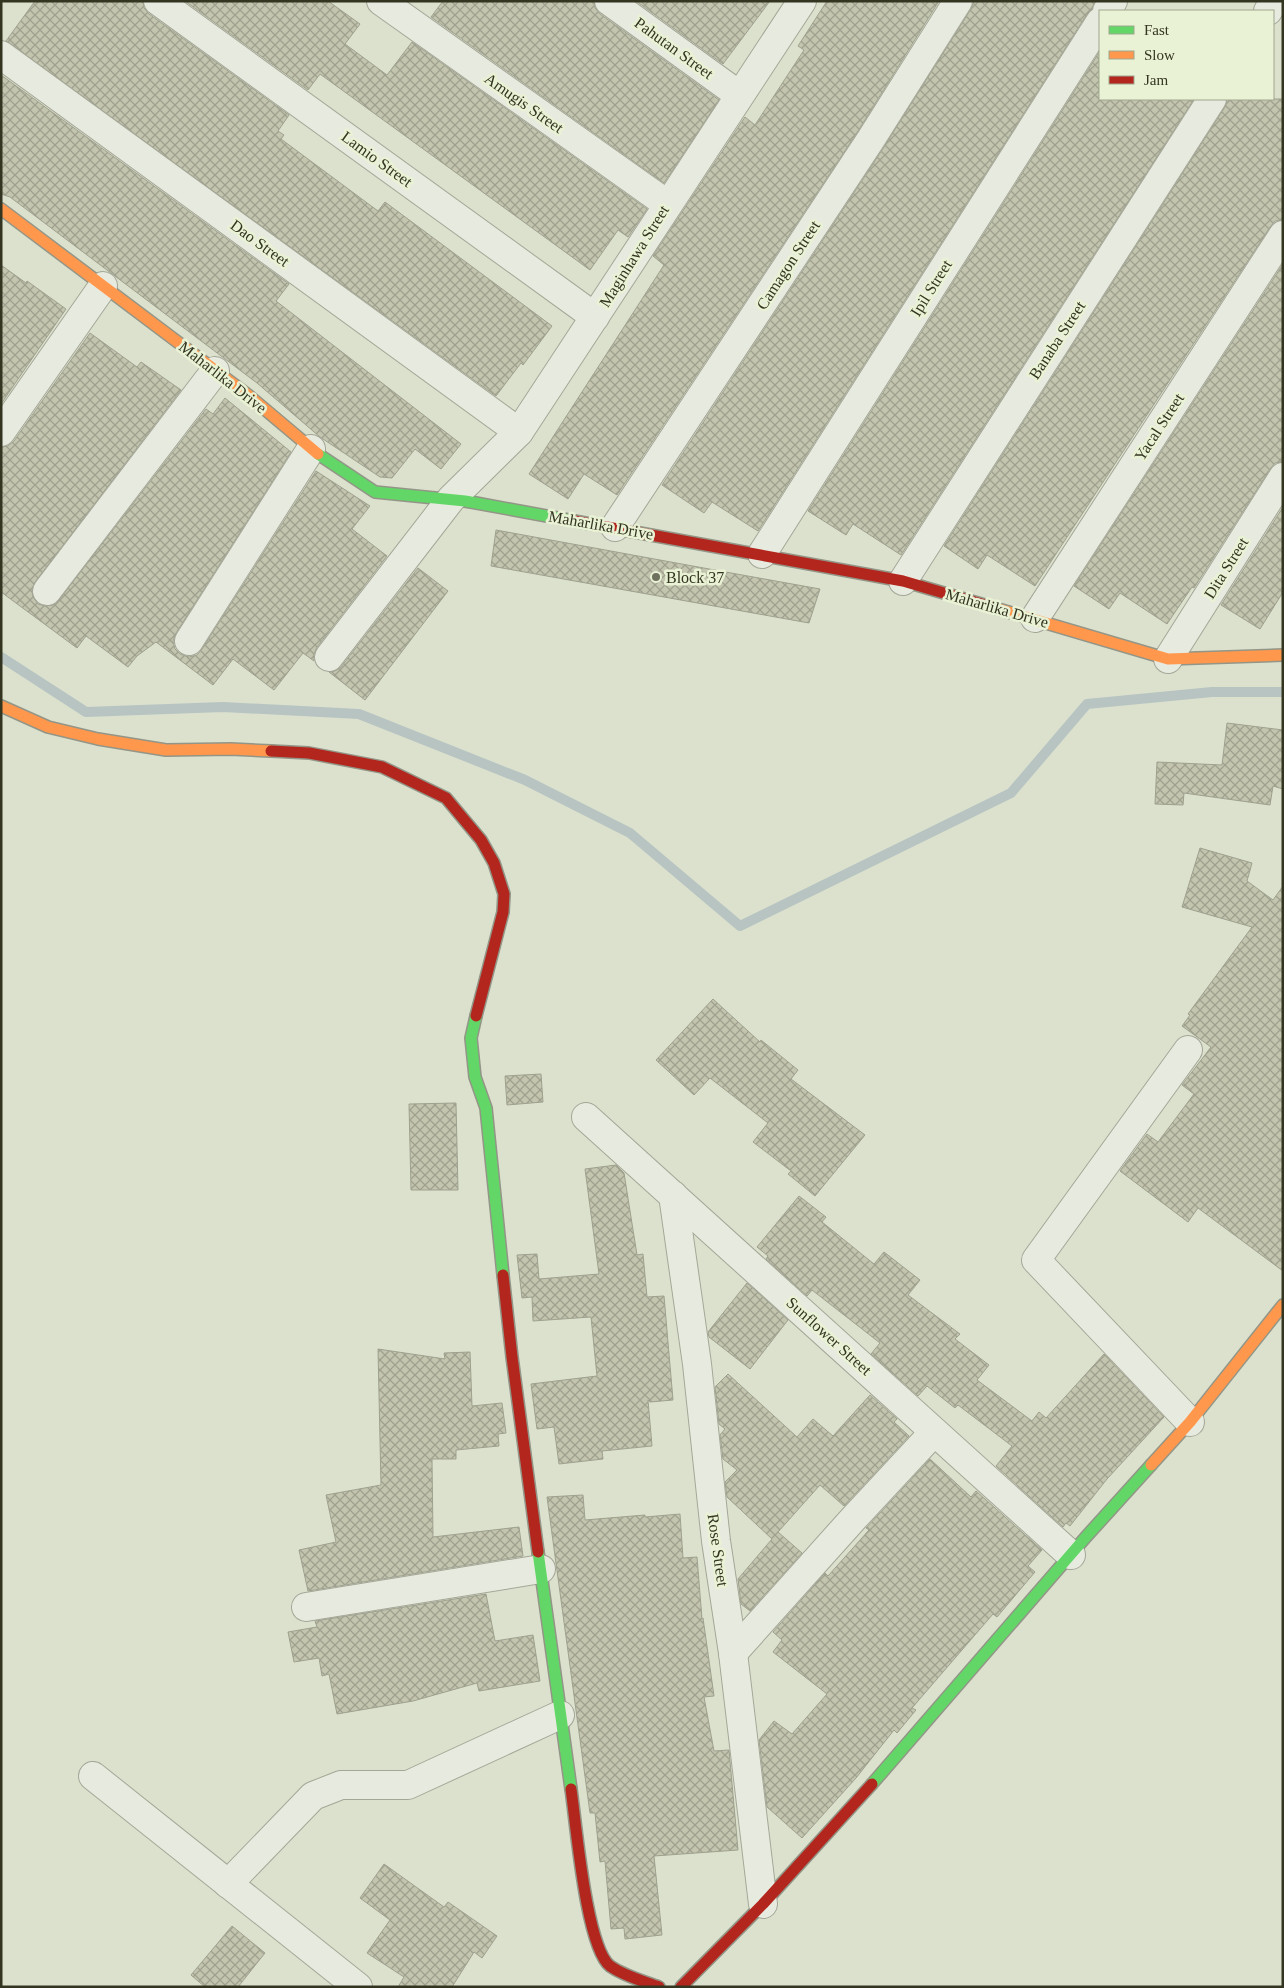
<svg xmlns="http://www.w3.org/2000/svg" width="1284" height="1988" font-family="Georgia,serif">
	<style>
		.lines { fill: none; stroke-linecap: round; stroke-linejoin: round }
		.stream { stroke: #b7c4c2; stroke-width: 10 }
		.building { fill: url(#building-cross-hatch); stroke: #9ea18e }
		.street-casing { stroke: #a4a797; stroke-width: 30 }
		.fast-casing { stroke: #939687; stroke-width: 14 }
		.slow-casing { stroke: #939687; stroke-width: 14 }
		.jam-casing { stroke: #939687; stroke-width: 14 }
		.street { stroke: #e7eade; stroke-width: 28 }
		.fast { stroke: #63d668; stroke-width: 11 }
		.slow { stroke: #ff974d; stroke-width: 11 }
		.jam { stroke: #b3261e; stroke-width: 11 }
		.poi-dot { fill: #6e715d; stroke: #e9f2d5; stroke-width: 2 }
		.labels { text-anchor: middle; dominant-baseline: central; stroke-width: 5; stroke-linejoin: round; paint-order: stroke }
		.street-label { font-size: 16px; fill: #333520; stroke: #e9f2d5 }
		.poi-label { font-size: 16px; fill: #333520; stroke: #e9f2d5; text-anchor: start }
	</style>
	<defs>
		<pattern id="building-cross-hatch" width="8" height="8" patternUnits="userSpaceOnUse" patternTransform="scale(1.25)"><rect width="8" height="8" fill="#c3c5af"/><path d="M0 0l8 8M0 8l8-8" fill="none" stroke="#9fa18e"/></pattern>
	</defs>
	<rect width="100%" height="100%" fill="#dce1ce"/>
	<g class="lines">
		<path class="stream" d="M 1,657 L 86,712 L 223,707 L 359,714 L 525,780 L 630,833 L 740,926 L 1011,793 L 1087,704 L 1212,692 L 1283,692"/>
	</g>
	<g class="building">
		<path d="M 35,1 L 143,1 L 144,8 L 149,14 L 289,115 L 278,131 L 284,135 L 281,139 L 378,211 L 385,202 L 552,326 L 523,365 L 521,363 L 496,396 L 6,41 Z"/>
		<path d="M 185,1 L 328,1 L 360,24 L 345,44 L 387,75 L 412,42 L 647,209 L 628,237 L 618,230 L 590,270 L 320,74 L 308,90 Z"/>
		<path d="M 443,1 L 594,1 L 595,8 L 600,14 L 719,100 L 664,183 L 431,17 Z"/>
		<path d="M 636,1 L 770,1 L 723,64 Z"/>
		<path d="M 827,1 L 939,1 L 858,131 L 617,495 L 584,474 L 568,499 L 529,474 L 664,265 L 653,256 L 745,117 L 755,125 L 804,50 L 798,46 Z"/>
		<path d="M 974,1 L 1095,1 L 1092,9 L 1087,14 L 758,531 L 712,502 L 704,513 L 662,485 L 884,147 L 971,9 Z"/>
		<path d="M 1100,51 L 1100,99 L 1194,99 L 901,555 L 853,524 L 846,535 L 808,511 Z"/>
		<path d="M 1,75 L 289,284 L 276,301 L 461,444 L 441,469 L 415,449 L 392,478 L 380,477 L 320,437 L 257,383 L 10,197 L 1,194 Z"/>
		<path d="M 1227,99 L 1283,99 L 1283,220 L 1275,221 L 1270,227 L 1035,586 L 987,555 L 978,569 L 944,546 L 1225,107 Z"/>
		<path d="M 1283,264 L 1283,462 L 1275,463 L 1270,469 L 1194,588 L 1192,587 L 1167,624 L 1120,593 L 1109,609 L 1074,586 Z"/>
		<path d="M 1,265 L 26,283 L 27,281 L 66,309 L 1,404 Z"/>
		<path d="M 90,333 L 137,367 L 141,362 L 181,390 L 35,582 L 32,589 L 33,597 L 38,604 L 45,606 L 53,605 L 59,600 L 206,409 L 213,414 L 225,398 L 291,452 L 176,633 L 173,641 L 175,649 L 180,654 L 189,657 L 197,655 L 202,649 L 316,471 L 370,506 L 352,529 L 387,556 L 317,647 L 314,654 L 314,661 L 303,653 L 274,690 L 233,659 L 213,685 L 156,642 L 137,656 L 128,667 L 86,636 L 77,648 L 1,592 L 1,447 L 8,446 L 14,441 Z"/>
		<path d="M 1283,507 L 1283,592 L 1260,629 L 1221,605 Z"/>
		<path d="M 496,530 L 720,571 L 820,589 L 809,623 L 491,566 Z"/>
		<path d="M 418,568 L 448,591 L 365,700 L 329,672 L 335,671 L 341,667 Z"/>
		<path d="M 1227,723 L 1283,730 L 1283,789 L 1273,786 L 1270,805 L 1184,793 L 1183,805 L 1155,804 L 1157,762 L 1222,765 Z"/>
		<path d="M 1200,848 L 1252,863 L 1247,881 L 1273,900 L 1283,886 L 1283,1271 L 1198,1208 L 1188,1222 L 1120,1171 L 1147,1134 L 1158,1142 L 1194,1094 L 1182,1085 L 1211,1047 L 1182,1026 L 1190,1015 L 1188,1014 L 1252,927 L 1182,907 Z"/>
		<path d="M 713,999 L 760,1042 L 761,1040 L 798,1070 L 791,1079 L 865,1135 L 815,1196 L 788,1174 L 791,1171 L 753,1142 L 768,1123 L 710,1078 L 694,1095 L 656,1060 Z"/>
		<path d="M 541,1074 L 543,1102 L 507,1105 L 505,1076 Z"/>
		<path d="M 456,1103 L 458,1190 L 411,1190 L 409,1104 Z"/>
		<path d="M 616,1165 L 624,1173 L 637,1255 L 643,1254 L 647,1297 L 664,1296 L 673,1400 L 650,1402 L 648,1400 L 652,1446 L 602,1451 L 603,1459 L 559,1464 L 554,1427 L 537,1429 L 531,1384 L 597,1376 L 591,1317 L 533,1321 L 532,1297 L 522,1298 L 517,1255 L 537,1254 L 539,1279 L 599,1274 L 585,1169 Z"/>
		<path d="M 799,1196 L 826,1217 L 822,1222 L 874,1264 L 884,1252 L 920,1280 L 908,1295 L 960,1334 L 955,1339 L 989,1365 L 977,1380 L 1032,1421 L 1039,1412 L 1046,1418 L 1104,1354 L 1164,1417 L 1107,1479 L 1070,1526 L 1066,1523 L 1063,1527 L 996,1466 L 1012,1446 L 958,1405 L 955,1408 L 927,1386 L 918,1396 L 871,1354 L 880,1343 L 812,1290 L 807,1296 L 766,1259 L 768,1256 L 757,1247 Z"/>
		<path d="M 747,1283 L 788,1320 L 750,1369 L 709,1337 L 708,1332 Z"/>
		<path d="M 378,1349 L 445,1359 L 444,1353 L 470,1352 L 472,1406 L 502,1403 L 506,1433 L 498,1434 L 499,1446 L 456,1450 L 456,1459 L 432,1459 L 433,1537 L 519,1527 L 523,1556 L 308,1591 L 299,1550 L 336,1542 L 326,1495 L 381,1485 Z"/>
		<path d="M 728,1374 L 797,1437 L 813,1419 L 833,1436 L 870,1395 L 897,1419 L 894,1422 L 909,1436 L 844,1506 L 820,1485 L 778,1532 L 802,1553 L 750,1611 L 741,1604 L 738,1579 L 772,1539 L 727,1497 L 725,1482 L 737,1470 L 723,1459 L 720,1435 L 725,1429 L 719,1424 L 715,1387 Z"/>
		<path d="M 930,1459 L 971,1497 L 976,1491 L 1042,1550 L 1028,1566 L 1035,1572 L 997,1617 L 993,1614 L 912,1708 L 916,1710 L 897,1733 L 894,1730 L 856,1778 L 802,1838 L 767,1807 L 759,1740 L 774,1721 L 792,1734 L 827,1694 L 773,1652 L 782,1640 L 773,1632 L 825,1573 L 828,1576 L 869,1530 L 866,1528 Z"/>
		<path d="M 583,1495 L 585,1520 L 645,1515 L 645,1517 L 680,1514 L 683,1558 L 697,1557 L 702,1619 L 703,1618 L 714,1696 L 704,1697 L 714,1751 L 729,1750 L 738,1850 L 654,1856 L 662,1935 L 625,1939 L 624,1928 L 611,1929 L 605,1861 L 600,1862 L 595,1813 L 590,1813 L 547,1497 Z"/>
		<path d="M 486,1594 L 495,1641 L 533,1635 L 540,1681 L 479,1691 L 477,1683 L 413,1701 L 337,1714 L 329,1674 L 322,1676 L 319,1658 L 294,1662 L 288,1632 L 317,1627 L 315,1621 Z"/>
		<path d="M 384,1864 L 444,1907 L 448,1902 L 497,1936 L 482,1958 L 474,1952 L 452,1987 L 398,1987 L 404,1977 L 367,1953 L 390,1920 L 360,1898 Z"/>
		<path d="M 232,1926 L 265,1953 L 238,1987 L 205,1987 L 191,1975 Z"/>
	</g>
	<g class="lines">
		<defs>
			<g id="street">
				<path d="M 158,1 L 595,317"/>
				<path d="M 381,1 L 667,204"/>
				<path d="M 609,1 L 739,95"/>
				<path d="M 1107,11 L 1113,1"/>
				<path d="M 1268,11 L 1274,1"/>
				<path d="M 1,55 L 519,432"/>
				<path d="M 1,432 L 103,286"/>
				<path d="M 615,527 L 871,139 L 958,1"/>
				<path d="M 762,554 L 1100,22"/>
				<path d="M 903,581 L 1212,99"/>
				<path d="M 47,591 L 215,371"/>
				<path d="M 1035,618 L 1283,235"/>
				<path d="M 189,641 L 311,449"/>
				<path d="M 329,657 L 451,499 L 519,432 L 802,1"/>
				<path d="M 1168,659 L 1283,477"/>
				<path d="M 1188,1050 L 1036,1260 L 1190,1422"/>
				<path d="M 586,1117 L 1071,1555"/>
				<path d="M 673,1195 L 697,1364 L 716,1541 L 733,1653 L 763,1904"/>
				<path d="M 306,1607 L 541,1569"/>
				<path d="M 733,1653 L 854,1518 L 934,1432"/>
				<path d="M 93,1776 L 358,1987"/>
				<path d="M 228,1884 L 313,1796 L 341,1785 L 408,1785 L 560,1715"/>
			</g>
			<g id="fast">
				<path d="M 318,454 L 375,492 L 465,501 L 574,521"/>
				<path d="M 476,1016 L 471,1038 L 475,1077 L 486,1108 L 503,1275"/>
				<path d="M 538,1552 L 571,1789"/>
				<path d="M 872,1784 L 1085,1538 L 1151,1465"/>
			</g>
			<g id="slow">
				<path d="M 1,209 L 248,395 L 318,454"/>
				<path d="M 988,606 L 1168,659 L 1283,655"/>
				<path d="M 1,706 L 48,727 L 98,739 L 166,750 L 231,749 L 271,751"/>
				<path d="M 1151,1465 L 1190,1422 L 1283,1305"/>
			</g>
			<g id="jam">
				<path d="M 574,521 L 903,581 L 988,606"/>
				<path d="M 271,751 L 309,753 L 382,767 L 446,798 L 481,840 L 494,863 L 504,894 L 503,912 L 476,1016"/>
				<path d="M 503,1275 L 512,1357 L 538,1552"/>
				<path d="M 571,1789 C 576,1823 586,1947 610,1966 C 624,1976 643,1981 659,1987"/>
				<path d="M 681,1987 L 763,1904 L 872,1784"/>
			</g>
		</defs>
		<use href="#street" class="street-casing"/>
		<use href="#fast" class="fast-casing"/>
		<use href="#slow" class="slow-casing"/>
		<use href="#jam" class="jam-casing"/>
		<use href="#street" class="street"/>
		<use href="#fast" class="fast"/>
		<use href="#slow" class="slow"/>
		<use href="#jam" class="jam"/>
	</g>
	<circle class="poi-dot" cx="656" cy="577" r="5"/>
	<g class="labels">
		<g class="street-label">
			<text transform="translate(674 48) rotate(36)">Pahutan Street</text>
			<text transform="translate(524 103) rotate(35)">Amugis Street</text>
			<text transform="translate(377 159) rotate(36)">Lamio Street</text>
			<text transform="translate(260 243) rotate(36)">Dao Street</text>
			<text transform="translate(634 256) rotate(-58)">Maginhawa Street</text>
			<text transform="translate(788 265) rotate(-57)">Camagon Street</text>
			<text transform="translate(931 288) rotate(-58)">Ipil Street</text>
			<text transform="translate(1057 340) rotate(-57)">Banaba Street</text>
			<text transform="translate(223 377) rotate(38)">Maharlika Drive</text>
			<text transform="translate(1159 427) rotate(-57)">Yacal Street</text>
			<text transform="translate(601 525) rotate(10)">Maharlika Drive</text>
			<text transform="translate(1226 568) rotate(-58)">Dita Street</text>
			<text transform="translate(997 608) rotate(16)">Maharlika Drive</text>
			<text transform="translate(829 1336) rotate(42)">Sunflower Street</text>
			<text transform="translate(718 1550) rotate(82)">Rose Street</text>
		</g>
		<g class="poi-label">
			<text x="666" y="577">Block 37</text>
		</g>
	</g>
	<rect width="1284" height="1988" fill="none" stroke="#333520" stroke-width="5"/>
	<rect x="1099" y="10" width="175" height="90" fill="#e9f2d5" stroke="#a0a68d"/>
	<rect x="1109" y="26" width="25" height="8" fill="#63d668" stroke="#a0a68d"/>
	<text x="1144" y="35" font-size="15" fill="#333520">Fast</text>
	<rect x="1109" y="51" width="25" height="8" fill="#ff974d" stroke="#a0a68d"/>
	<text x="1144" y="60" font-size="15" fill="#333520">Slow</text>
	<rect x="1109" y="76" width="25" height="8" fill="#b3261e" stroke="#a0a68d"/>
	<text x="1144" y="85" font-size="15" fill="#333520">Jam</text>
</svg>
